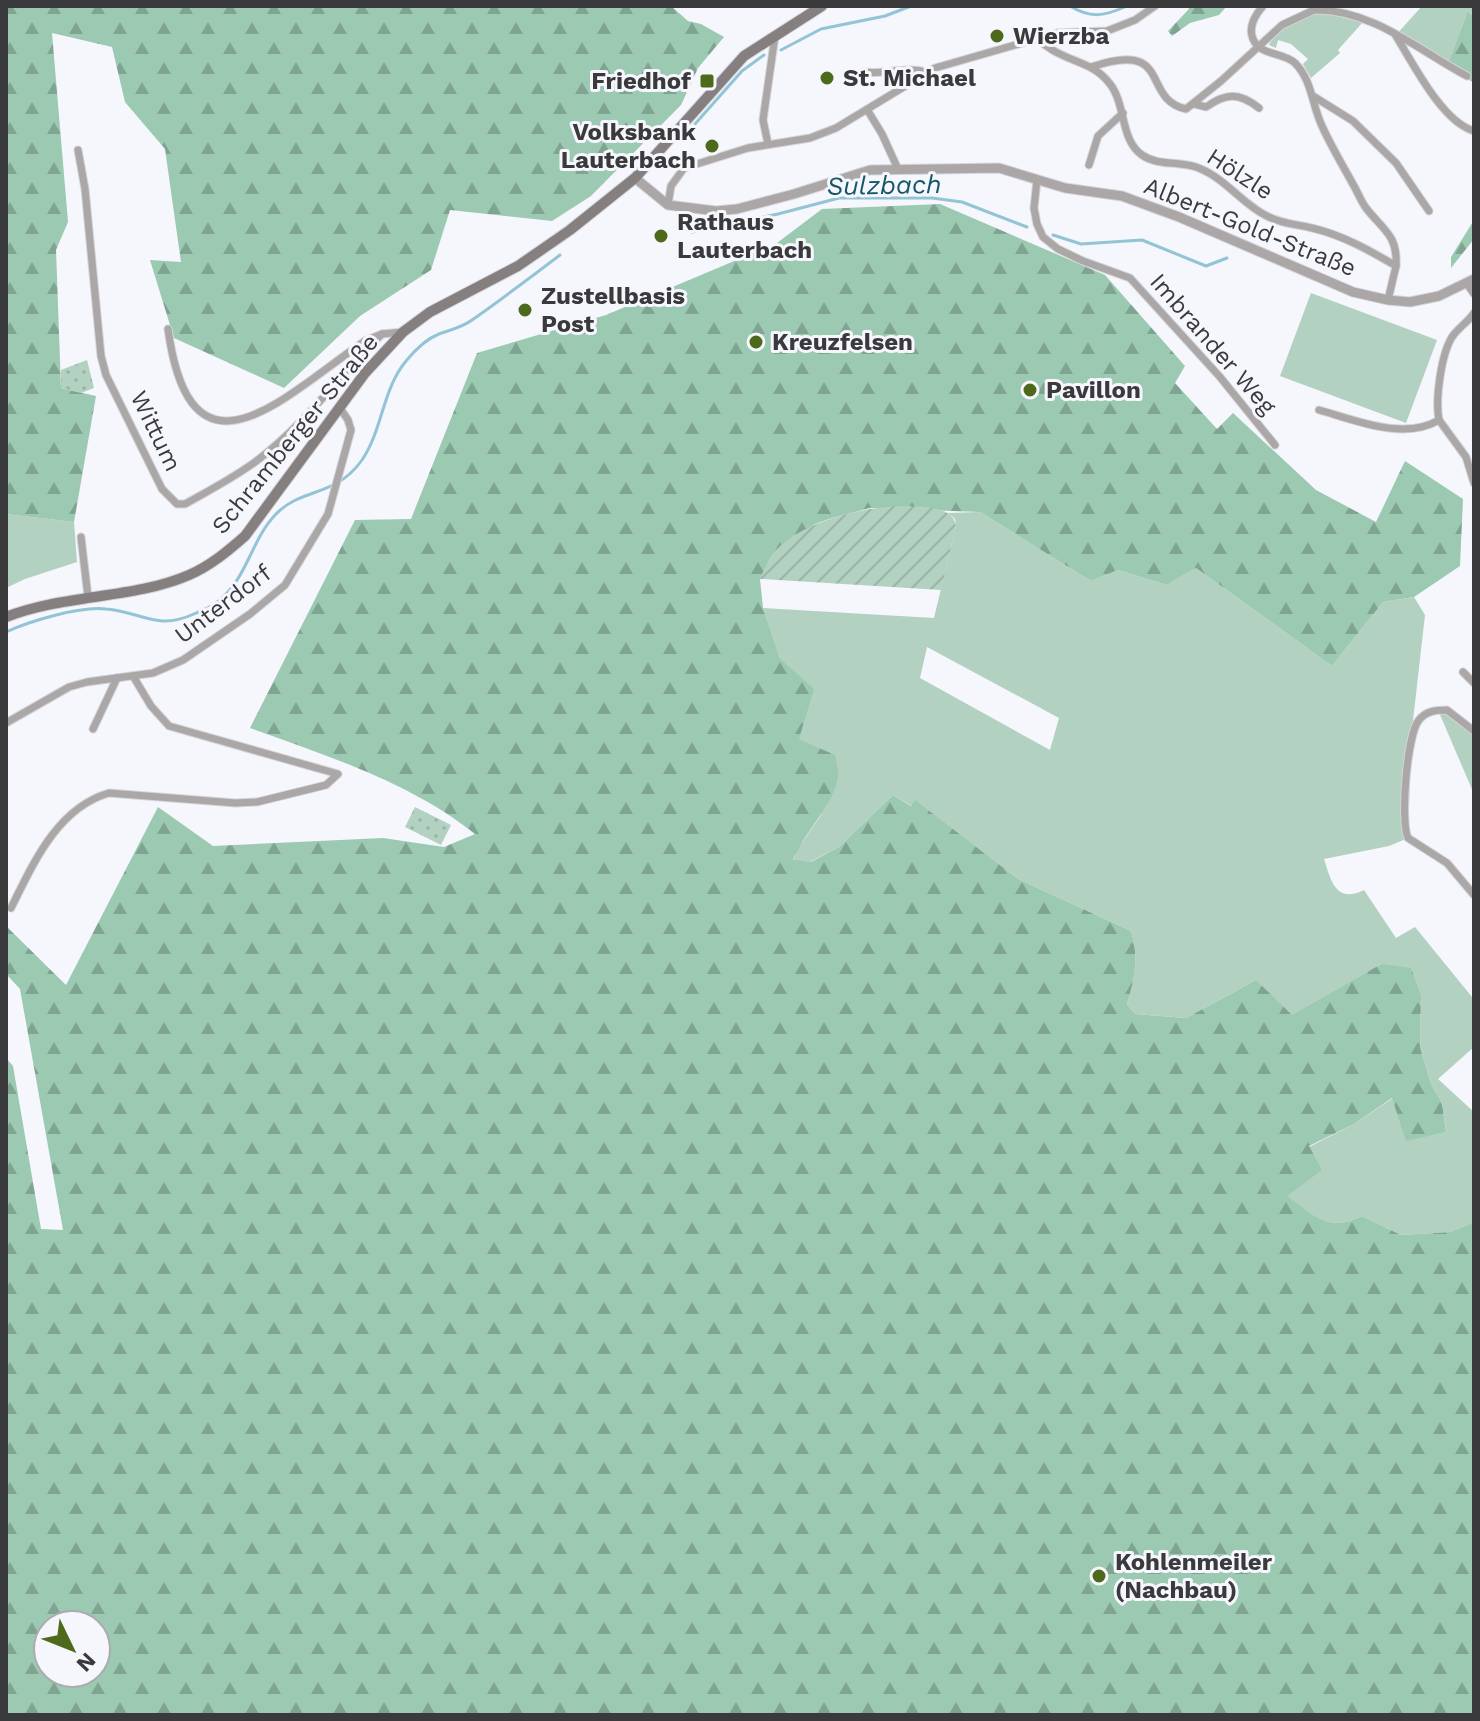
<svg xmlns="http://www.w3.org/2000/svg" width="1480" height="1721" font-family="'Work Sans',sans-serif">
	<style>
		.grass { fill: #b2d1c1; fill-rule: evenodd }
		.forest { fill: url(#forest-firs); fill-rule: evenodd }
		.park { fill: url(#park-dots) }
		.garden { fill: url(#garden-furrows) }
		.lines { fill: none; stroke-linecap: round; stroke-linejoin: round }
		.stream { stroke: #93c4d5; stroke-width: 3 }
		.minor-casing { stroke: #d4d4da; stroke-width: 9 }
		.tertiary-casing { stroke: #d4d4da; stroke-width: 11 }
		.secondary-casing { stroke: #d4d4da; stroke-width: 12 }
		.minor { stroke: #aaa7a6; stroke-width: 7 }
		.tertiary { stroke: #aaa7a6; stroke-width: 9 }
		.secondary { stroke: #85807f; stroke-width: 10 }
		.poi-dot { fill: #4d691c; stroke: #f6f6fd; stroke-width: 3 }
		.labels { text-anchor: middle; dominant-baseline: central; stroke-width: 6; stroke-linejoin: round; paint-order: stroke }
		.poi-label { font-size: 24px; font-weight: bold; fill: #3a3a3d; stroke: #f6f6fd; text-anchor: start }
		.street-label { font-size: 24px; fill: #3a3a3d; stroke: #f6f6fd }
		.water-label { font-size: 26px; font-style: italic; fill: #145668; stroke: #f6f6fd }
	</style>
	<defs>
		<pattern id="forest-firs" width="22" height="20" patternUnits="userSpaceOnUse" patternTransform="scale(2)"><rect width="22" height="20" fill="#9cc9b2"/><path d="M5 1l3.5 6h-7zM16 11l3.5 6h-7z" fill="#80a492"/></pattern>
		<pattern id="park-dots" width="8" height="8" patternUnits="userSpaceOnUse" patternTransform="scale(2)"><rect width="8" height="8" fill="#b2d1c1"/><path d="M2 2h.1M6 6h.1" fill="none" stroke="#9ab4a7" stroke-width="1.8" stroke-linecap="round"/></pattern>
		<pattern id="garden-furrows" width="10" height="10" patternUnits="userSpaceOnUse" patternTransform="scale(2)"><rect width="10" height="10" fill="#b2d1c1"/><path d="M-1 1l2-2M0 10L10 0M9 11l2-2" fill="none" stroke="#9ab4a7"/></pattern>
	</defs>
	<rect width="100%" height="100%" fill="#f6f6fd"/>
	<g class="grass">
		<path d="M 1422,6 L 1474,6 L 1474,15 L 1467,13 L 1447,66 L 1396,35 Z"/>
		<path d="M 1318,12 L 1363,22 L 1338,50 L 1340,53 L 1311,78 L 1303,64 L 1308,59 L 1291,44 L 1278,40 L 1276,48 L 1269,45 C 1278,26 1300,20 1318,12 Z"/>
		<path d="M 1311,293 L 1437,340 L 1406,423 L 1280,376 Z"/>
		<path d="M 980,512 L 1091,581 L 1118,570 L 1167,585 L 1196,568 L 1332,666 L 1383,602 L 1414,597 L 1425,615 L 1411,738 L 1408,838 L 1389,846 L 1324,859 C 1331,881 1336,904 1364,890 L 1396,938 L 1415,927 L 1472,997 L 1474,1003 L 1474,1047 L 1438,1079 L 1474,1112 L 1474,1222 L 1450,1232 L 1401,1235 L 1362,1216 C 1328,1233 1314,1215 1286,1196 L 1309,1147 L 1354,1124 L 1393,1098 L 1426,1136 L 1446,1132 L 1442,1103 L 1431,1084 L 1420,1047 L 1421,996 L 1381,964 L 1291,1016 L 1256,980 L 1186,1018 L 1135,1014 L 1127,1004 C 1135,978 1139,957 1131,931 L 1018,879 L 915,801 L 912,806 L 893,795 L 839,847 L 810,862 L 793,861 L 797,850 L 821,815 L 834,755 L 798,739 L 813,689 L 780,658 L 763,608 L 934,618 L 956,526 L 955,519 L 948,513 ZM 927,647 L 1059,718 L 1050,750 L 920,678 Z"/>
		<path d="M 6,514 L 74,522 L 77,562 L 25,579 L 6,588 Z"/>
		<path d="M 1438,710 L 1447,710 L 1474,731 L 1474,794 Z"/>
	</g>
	<g class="forest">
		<path d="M 6,6 L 671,6 L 688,21 L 701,24 L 724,37 L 698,68 L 681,105 L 591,196 L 552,221 L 450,210 L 431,270 L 360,316 L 284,388 L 174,338 L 150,260 L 181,262 L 165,149 L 125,102 L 112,47 L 52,33 L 68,222 L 56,250 L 61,388 L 96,396 L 74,522 L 6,514 Z"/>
		<path d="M 1188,6 L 1227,6 L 1219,15 L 1190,23 L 1172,36 L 1168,31 L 1189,9 Z"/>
		<path d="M 1467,13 L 1474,15 L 1474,83 L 1447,66 Z"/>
		<path d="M 940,204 L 1105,275 L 1185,366 L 1175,383 L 1217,429 L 1233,413 L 1316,490 L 1376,522 L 1405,461 L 1463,499 L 1460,566 L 1414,597 L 1383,602 L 1332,666 L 1196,568 L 1167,585 L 1118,570 L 1091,581 L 980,512 L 870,508 L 832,518 L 815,524 L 773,554 L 760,579 L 763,608 L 780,658 L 814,689 L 799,739 L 835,755 C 836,761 838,768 838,774 C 838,800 802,835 793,860 L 811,862 L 839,847 L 893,795 L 911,806 L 915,800 L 1018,879 L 1131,931 C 1139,957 1135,978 1127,1004 L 1135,1014 L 1186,1018 L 1256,980 L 1292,1015 L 1381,964 L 1411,968 L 1421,996 L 1420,1047 L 1431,1084 L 1442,1103 L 1446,1132 L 1406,1141 L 1392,1098 L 1354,1124 L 1309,1146 L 1322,1170 L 1287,1196 C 1314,1215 1328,1233 1362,1216 L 1401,1235 L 1450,1232 L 1474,1222 L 1474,1715 L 6,1715 L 6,1058 L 13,1066 L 41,1229 L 63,1230 L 20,989 L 6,974 L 6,926 L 66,985 L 158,807 L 213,846 L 383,838 L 444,847 L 475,834 C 410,782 327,756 250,728 L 355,520 L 411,519 L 477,353 L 606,315 L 777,243 L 822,209 ZM 48,1625 L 96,1625 L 96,1673 L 48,1673 Z"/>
		<path d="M 1474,220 L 1474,239 L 1451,268 L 1451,257 Z"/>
	</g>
	<g class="park">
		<path d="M 87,360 L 94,388 L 81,393 L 61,388 L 61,370 Z"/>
		<path d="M 415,807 L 451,825 L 441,845 L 405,827 Z"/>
	</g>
	<path class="garden" d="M 900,506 C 918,507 953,504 956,526 L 941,590 L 760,579 C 763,572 767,563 771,556 C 795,523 862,507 900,506 Z"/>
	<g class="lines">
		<g class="stream">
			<path d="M 1070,6 C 1091,19 1105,16 1127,6"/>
			<path d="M 781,50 L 821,29 L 885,16 L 911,6"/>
			<path d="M 695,124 L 742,71 L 764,55"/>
			<path d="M 692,232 L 778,214 L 839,198 L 932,198 L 962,202 L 1027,227"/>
			<path d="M 1053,235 L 1081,244 L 1142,240 L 1206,266 L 1227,258"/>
			<path d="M 6,632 C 30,621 80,606 106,609 C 143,612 156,631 194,614 C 201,611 210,608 216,603 C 248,579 250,541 276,514 C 302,487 335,498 362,460 C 383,429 382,390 406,361 C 415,350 426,339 439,334 C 450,330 463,327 472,320 C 502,299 531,277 560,255"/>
		</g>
		<defs>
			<g id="minor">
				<path d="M 1263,6 C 1255,15 1248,27 1253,39 C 1260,56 1283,52 1295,63 C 1312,80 1312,105 1322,126 C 1331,146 1343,166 1354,186 C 1358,193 1361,201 1366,208 C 1383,230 1398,235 1396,266"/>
				<path d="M 1314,10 C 1372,9 1418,50 1467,76"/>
				<path d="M 1396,36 C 1413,63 1442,122 1474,131"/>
				<path d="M 1037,40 C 1045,44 1051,50 1058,53 C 1077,63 1096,65 1110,84 C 1126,104 1120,140 1142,155 C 1159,167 1182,160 1201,169 C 1225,179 1242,203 1265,215 C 1281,224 1296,224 1312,228 C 1342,235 1369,250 1396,266 L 1388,300"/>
				<path d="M 1091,67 C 1174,39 1140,99 1186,109 L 1221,81 L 1282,25 L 1314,10 L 1316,6"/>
				<path d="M 863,72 C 884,75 906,66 926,72"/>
				<path d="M 1313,96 L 1353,121 L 1396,163 L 1429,211"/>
				<path d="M 1194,104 L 1206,107 C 1226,93 1239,92 1259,108"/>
				<path d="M 868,111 L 882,134 L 898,169"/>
				<path d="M 768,144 L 763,120 L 775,36"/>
				<path d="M 78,150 L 85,189 L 101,356 L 106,375 L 162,489 L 177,504 L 185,504 C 210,490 237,476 259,459 C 305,424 341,374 382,334"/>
				<path d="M 1089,165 L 1098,136 L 1123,113"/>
				<path d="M 1037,180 L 1034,208 L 1037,224 L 1043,237 L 1058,249 L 1083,261 L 1130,278 L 1220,377 L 1275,445"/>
				<path d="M 668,205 L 671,186 L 684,168 L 748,148 L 810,138 L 836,128 L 935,68 L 1057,33 L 1107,31 L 1135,20 L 1155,6"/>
				<path d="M 1467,284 L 1474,294"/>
				<path d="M 168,329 C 191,496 285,395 365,341 L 382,334 L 403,332"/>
				<path d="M 1319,410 C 1355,420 1404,441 1439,420 C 1435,400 1441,355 1452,337 C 1458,328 1468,322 1474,313"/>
				<path d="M 1439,420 L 1466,457 L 1474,483"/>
				<path d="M 81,537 L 88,597"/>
				<path d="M 1463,672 L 1474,683"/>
				<path d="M 6,723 L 69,687 L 87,682 L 153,673 L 183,660 L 250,614 L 285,585 L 328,514 L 351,430 L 348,420 L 340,408"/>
				<path d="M 93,729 L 117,678"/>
				<path d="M 1474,731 L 1447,710 C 1436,710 1426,711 1419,720 C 1407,734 1400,821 1408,838 L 1447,863 L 1474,895"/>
				<path d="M 11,908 C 33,864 57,808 109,793 L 235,803 L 257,802 L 326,785 L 338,774 L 169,726 L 151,706 L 133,676"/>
			</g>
			<path id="tertiary" d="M 635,178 L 668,205 L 716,211 L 737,209 L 794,194 L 870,170 L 999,168 L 1065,188 L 1122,196 L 1179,217 L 1353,292 L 1388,300 L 1410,302 L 1439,296 L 1474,279"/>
			<path id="secondary" d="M 6,617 C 64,594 134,599 189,575 C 210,566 228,551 245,536 L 365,373 L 403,332 L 430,312 L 518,266 L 570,230 L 635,178 L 744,56 L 822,6"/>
		</defs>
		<use href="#minor" class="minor-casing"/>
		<use href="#tertiary" class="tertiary-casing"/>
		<use href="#secondary" class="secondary-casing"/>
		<use href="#minor" class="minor"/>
		<use href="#tertiary" class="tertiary"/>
		<use href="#secondary" class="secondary"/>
	</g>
	<g class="poi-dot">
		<circle cx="997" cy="36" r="8"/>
		<circle cx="827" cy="78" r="8"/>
		<rect x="699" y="73" width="16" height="16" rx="4"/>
		<circle cx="712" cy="146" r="8"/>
		<circle cx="661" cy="236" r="8"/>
		<circle cx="525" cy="310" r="8"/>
		<circle cx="756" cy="342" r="8"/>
		<circle cx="1030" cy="390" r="8"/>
		<circle cx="1099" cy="1576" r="8"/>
	</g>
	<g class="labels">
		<g class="poi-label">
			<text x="1013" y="36">Wierzba</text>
			<text x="843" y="78">St. Michael</text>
			<text x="691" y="81" text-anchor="end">Friedhof</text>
			<text x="696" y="132" text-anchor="end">Volksbank<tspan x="696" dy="28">Lauterbach</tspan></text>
			<text x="677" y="222">Rathaus<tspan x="677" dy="28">Lauterbach</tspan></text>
			<text x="541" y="296">Zustellbasis<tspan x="541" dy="28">Post</tspan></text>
			<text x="772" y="342">Kreuzfelsen</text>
			<text x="1046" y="390">Pavillon</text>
			<text x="1115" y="1562">Kohlenmeiler<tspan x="1115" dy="28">(Nachbau)</tspan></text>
		</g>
		<g class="street-label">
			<text transform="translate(1240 174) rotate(33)">Hölzle</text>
			<text transform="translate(1250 227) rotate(22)">Albert-Gold-Straße</text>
			<text transform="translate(1213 344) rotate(49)">Imbrander Weg</text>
			<text transform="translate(156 431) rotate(64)">Wittum</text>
			<text transform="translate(295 434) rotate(-51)">Schramberger Straße</text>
			<text transform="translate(223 604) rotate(-37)">Unterdorf</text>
		</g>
		<g class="water-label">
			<text transform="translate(884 185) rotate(-1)">Sulzbach</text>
		</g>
	</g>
	<rect width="1480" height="1721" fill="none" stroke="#3a3a3d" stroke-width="16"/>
	<g transform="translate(72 1649) rotate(133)"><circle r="38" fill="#f6f6fd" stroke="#ababb0" stroke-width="2"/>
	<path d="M0-6L14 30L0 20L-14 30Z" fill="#4d691c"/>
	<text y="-12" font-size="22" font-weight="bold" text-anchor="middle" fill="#3a3a3d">N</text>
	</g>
</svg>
